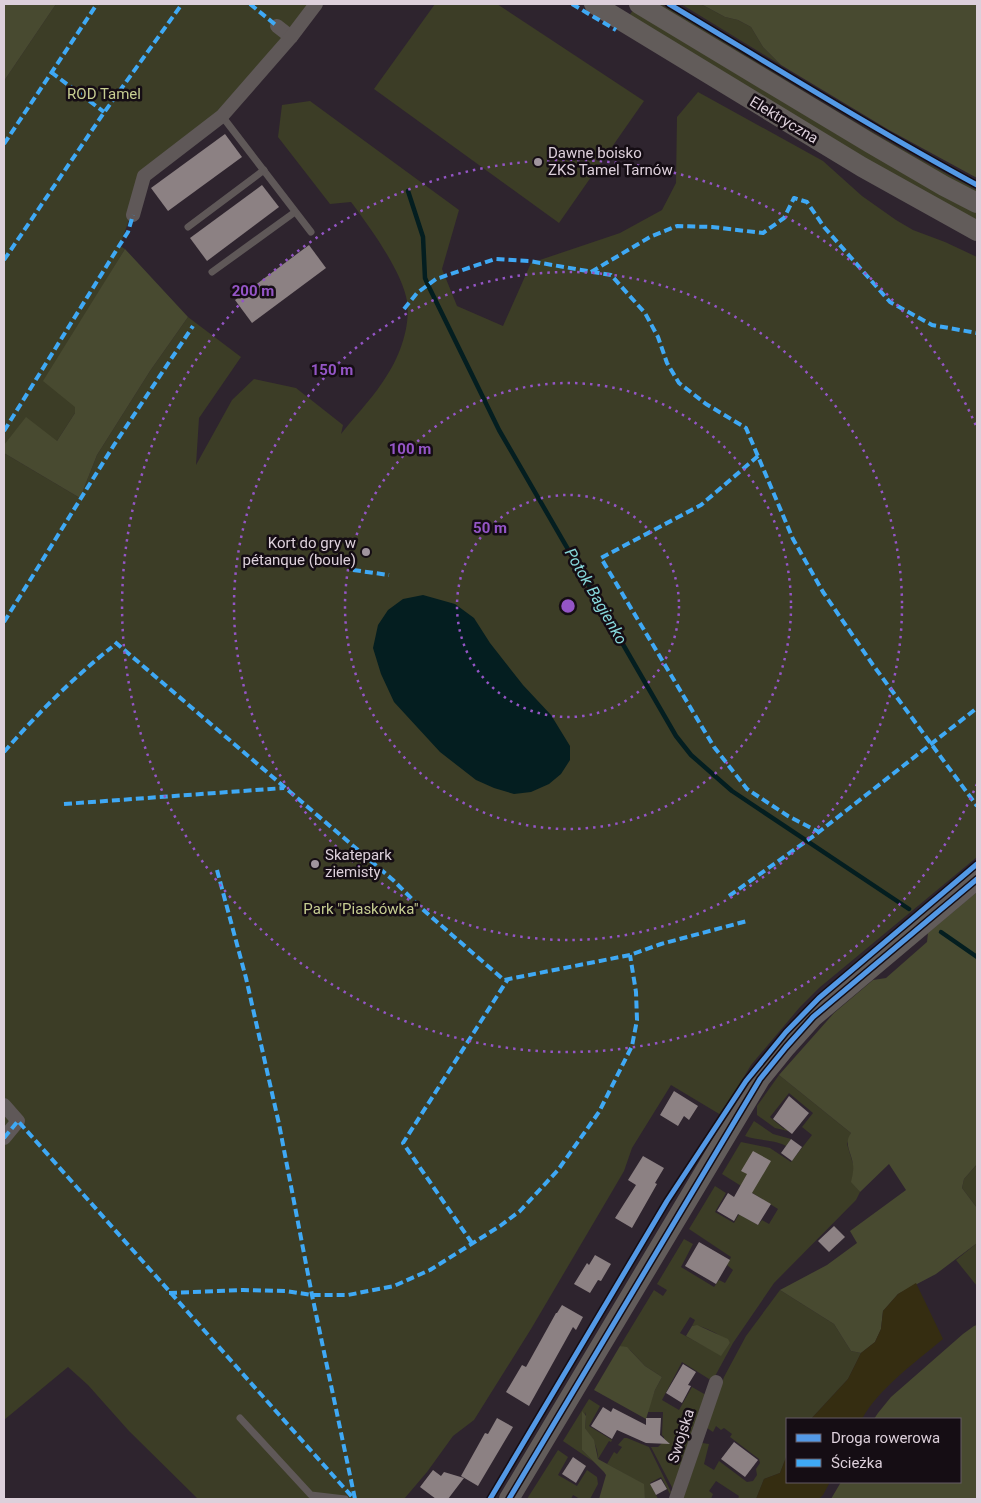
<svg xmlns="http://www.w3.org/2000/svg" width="981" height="1503" font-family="Roboto,sans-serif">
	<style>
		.green { fill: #3c3d26; fill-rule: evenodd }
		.forest { fill: #484a30 }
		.sand { fill: #352d11 }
		.water { fill: #041e20 }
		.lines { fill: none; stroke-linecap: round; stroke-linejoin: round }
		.stream { stroke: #041e20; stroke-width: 4.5 }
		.building { fill: #8c8183 }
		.lane { stroke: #5f5858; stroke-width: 7 }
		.street { stroke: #5f5858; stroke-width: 14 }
		.secondary { stroke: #625c5a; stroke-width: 20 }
		.quiet { stroke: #3fa9f5; stroke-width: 4; stroke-dasharray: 8 4; stroke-linecap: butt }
		.cycleway-casing { stroke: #150d14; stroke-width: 8 }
		.cycleway { stroke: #5399e6; stroke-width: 5 }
		.ring { fill: none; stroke: #9455c6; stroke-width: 2.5; stroke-dasharray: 2.5 5 }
		.poi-dot { fill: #a0949e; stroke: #150d14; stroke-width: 2 }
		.labels { text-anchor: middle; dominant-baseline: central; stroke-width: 5; stroke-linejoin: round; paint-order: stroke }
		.park-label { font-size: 15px; fill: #c6cd91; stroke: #150d14 }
		.street-label { font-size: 15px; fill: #ddd0db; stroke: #150d14 }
		.poi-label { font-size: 15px; fill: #ddd0db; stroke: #150d14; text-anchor: start }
		.water-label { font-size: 16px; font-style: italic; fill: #87d8db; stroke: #150d14 }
		.centre { fill: #9455c6; stroke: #150d14; stroke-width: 2.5 }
		.ring-label { font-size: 15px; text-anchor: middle; font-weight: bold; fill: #9455c6; stroke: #150d14; stroke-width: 5; stroke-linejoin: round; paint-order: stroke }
	</style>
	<rect width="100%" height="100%" fill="#2e242e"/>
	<g class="green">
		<path d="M 56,4 L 316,4 L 224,117 L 144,176 L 120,246 L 125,249 L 84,317 L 75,413 L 57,441 L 4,445 L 4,81 Z"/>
		<path d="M 435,4 L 497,4 L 644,101 L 559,223 L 374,89 Z"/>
		<path d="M 656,4 L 661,4 C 766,67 869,134 977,190 L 977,194 L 919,163 Z"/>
		<path d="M 681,4 L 701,4 L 725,17 L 738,20 L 751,27 L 763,47 L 781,65 Z"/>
		<path d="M 633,10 L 977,213 L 977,222 L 876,166 L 629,16 Z"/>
		<path d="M 698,92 L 823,161 L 862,196 L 896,220 L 913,230 L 945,242 L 977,257 L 977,857 L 819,988 L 800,1007 L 751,1065 L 721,1115 L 671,1085 L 632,1148 L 624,1171 L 610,1195 L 531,1329 L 474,1420 L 453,1436 L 427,1472 L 404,1499 L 198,1499 L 129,1431 L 88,1385 L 68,1367 L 4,1420 L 4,453 L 80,498 L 97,455 L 150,371 L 188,317 L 241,357 L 199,418 L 196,465 L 232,400 L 254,379 L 296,388 L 343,425 L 341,434 C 354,417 370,401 382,383 C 398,361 411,329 407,301 C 402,271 369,226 351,202 L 330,204 L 278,137 L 282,105 L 310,101 L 459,210 L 442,269 L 457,306 L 503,326 L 531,263 L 620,233 L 662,210 L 676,183 L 677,117 Z"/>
		<path d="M 779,1075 L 851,1133 L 847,1144 L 854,1167 L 852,1182 L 860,1192 L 856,1200 L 774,1283 L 733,1343 L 714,1378 L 709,1379 L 682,1362 L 662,1400 L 679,1410 L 692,1387 L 706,1395 L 674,1491 L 651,1447 L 658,1447 L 664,1441 L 664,1437 L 662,1435 L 663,1412 L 647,1412 L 655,1390 L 662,1377 L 645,1366 L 630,1350 L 620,1346 L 654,1290 L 663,1296 L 667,1290 L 657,1284 L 684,1239 L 693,1244 L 681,1267 L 714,1287 L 719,1280 L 725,1283 L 733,1270 L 727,1265 L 731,1257 L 689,1229 L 715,1186 L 726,1193 L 715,1212 L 734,1223 L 739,1214 L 758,1225 L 762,1220 L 769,1224 L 778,1209 L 722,1174 L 741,1142 L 770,1148 L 791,1162 L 812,1135 L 802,1127 L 813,1113 L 789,1093 L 770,1117 L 784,1129 L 791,1121 L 792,1132 L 775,1128 L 757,1115 L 757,1106 ZM 690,1317 L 695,1320 L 692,1326 C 702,1324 722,1336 730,1343 L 721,1355 L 680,1333 Z"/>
		<path d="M 754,1121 L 773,1134 L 791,1139 L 786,1146 C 773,1139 758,1141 745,1136 Z"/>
		<path d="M 977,1164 L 977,1208 L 962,1188 L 964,1179 Z"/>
		<path d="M 977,1243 L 977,1286 L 956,1260 Z"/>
		<path d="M 780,1290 L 834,1324 L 851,1351 L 861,1353 L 848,1379 L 811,1419 L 787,1419 L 787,1455 L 780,1473 L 764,1479 L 756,1499 L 738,1499 L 739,1496 L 716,1481 L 709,1491 L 713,1494 L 711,1499 L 683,1499 L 702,1443 L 709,1444 L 704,1464 L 714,1470 L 719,1461 L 747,1482 L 753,1481 L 757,1475 L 756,1469 L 760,1463 L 759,1459 L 730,1437 L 732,1434 L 724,1428 L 721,1430 L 716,1426 L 713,1432 L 707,1428 L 724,1377 L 746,1336 Z"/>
		<path d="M 589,1399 L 600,1406 L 589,1426 L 612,1440 L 611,1442 L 609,1441 L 598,1459 C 598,1446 592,1438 585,1428 L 586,1416 L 585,1412 L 582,1450 L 594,1462 L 563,1441 Z"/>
		<path d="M 624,1438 L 627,1438 L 649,1447 L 671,1492 L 670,1494 L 661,1477 L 650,1483 L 658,1499 L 645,1499 L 643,1484 L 607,1464 L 614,1452 L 617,1454 L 622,1447 L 618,1445 Z"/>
		<path d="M 558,1450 L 568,1457 L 558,1475 L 577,1486 L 587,1470 L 597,1477 L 598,1484 L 590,1499 L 580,1499 L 573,1495 L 571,1499 L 527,1499 Z"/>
	</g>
	<g class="forest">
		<path d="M 4,4 L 56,4 L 4,81 Z"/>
		<path d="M 701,4 L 977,4 L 977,178 L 889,130 L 781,65 L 763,47 L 751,27 L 738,20 L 725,17 Z"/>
		<path d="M 125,249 L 188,317 L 150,371 L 97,455 L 80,498 L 4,453 L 4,445 L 26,417 L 57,441 L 75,413 L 75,407 L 43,381 Z"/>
		<path d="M 977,892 L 977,1164 L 964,1179 L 962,1188 L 977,1208 L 977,1243 L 936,1274 L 898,1294 L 883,1311 L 881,1329 L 875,1342 L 861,1353 L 851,1351 L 834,1324 L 780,1290 L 827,1265 L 857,1243 L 850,1231 L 906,1190 L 889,1164 L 860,1192 L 851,1182 C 852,1177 854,1170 853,1165 C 852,1153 843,1144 851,1133 L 779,1075 L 834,1013 L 873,980 L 886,978 L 927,942 L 928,933 Z"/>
		<path d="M 697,1325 L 728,1339 L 730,1343 L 721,1356 L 686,1336 L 692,1326 Z"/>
		<path d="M 977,1325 L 977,1499 L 831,1499 L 841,1482 L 960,1482 L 960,1419 L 874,1419 L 878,1413 L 891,1397 L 963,1334 L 974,1326 Z"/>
		<path d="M 620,1346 L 627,1347 L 645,1366 L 662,1377 L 655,1390 L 646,1419 L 594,1390 Z"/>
		<path d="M 582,1411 L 586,1416 L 585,1428 L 594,1440 L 598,1459 L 644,1484 L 645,1499 L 599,1499 L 606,1475 L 604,1472 L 582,1450 Z"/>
	</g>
	<g class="sand">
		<path d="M 916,1283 L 943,1339 C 916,1362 879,1388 862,1419 L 811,1419 L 848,1379 L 861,1353 L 875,1342 L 881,1329 L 883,1311 L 898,1294 Z"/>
		<path d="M 787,1455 L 787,1482 L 830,1482 L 823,1495 L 819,1499 L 756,1499 L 764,1479 L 780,1473 Z"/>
	</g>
	<path class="water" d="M 423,595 L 455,604 L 474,618 L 490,643 L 523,685 L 551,715 L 570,746 L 570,760 L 561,774 L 549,784 L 531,792 L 514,794 L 494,788 L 476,780 L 440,752 L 394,702 L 381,674 L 373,648 L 378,625 L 388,610 L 403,599 Z"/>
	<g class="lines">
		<g class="stream">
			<path d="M 408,191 L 423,237 L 425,278 L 428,285 L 499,430 L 676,736 L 691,755 L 732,791 L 909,909"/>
			<path d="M 941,932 L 977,957"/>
		</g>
	</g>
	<g class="building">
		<path d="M 225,134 L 242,157 L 168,211 L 151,188 Z"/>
		<path d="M 262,185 L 279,207 L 207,261 L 190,238 Z"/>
		<path d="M 309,245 L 326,268 L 252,323 L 235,300 Z"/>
		<path d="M 674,1091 L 698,1106 L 689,1120 L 684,1116 L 678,1126 L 660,1115 Z"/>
		<path d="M 789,1096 L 809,1113 L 792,1134 L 773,1119 Z"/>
		<path d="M 791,1139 L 802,1147 L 792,1161 L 781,1153 Z"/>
		<path d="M 753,1151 L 771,1161 L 752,1193 L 771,1204 L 758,1225 L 738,1214 L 734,1221 L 717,1211 L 728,1193 L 734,1197 L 747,1174 L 741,1171 Z"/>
		<path d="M 643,1156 L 664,1168 L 655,1183 L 657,1184 L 632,1228 L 615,1218 L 636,1185 L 628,1180 Z"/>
		<path d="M 834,1226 L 845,1237 L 829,1252 L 818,1241 Z"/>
		<path d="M 699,1242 L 730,1260 L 716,1284 L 685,1266 Z"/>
		<path d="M 595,1255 L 611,1264 L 601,1281 L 598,1280 L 590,1293 L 574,1284 L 587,1263 L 589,1265 Z"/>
		<path d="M 562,1305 L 583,1317 L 576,1330 L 573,1327 L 529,1406 L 506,1392 L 522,1365 L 526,1367 L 556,1313 L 557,1313 Z"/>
		<path d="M 683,1364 L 696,1372 L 688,1385 L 691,1386 L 682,1403 L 666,1393 Z"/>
		<path d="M 603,1407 L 611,1412 L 613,1408 L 646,1425 L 646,1418 L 661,1418 L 660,1435 L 670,1444 L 646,1443 L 617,1430 L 612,1439 L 591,1426 Z"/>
		<path d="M 497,1418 L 513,1427 L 478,1486 L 461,1476 L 485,1433 L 488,1434 Z"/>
		<path d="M 734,1442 L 758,1460 L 745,1477 L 721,1459 Z"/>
		<path d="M 573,1457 L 586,1466 L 576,1483 L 562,1474 Z"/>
		<path d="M 433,1470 L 441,1476 L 444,1472 L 464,1478 L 448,1499 L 436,1499 L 420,1487 Z"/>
		<path d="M 661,1479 L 667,1489 L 656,1495 L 650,1484 Z"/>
	</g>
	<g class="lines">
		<g class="lane">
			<path d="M 222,116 L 311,232"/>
			<path d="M 188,227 L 264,170"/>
			<path d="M 212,272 L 295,212"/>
			<path d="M 240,1418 L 311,1495 L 345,1499"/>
		</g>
		<g class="street">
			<path d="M 277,26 L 291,37"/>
			<path d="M 133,215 L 144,176 L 222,116 L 291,37 L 316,4"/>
			<path d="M 4,1105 L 18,1121 L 4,1138"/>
			<path d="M 676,1499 L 716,1382"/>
		</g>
		<g class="secondary">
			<path d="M 594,4 L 862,167 L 977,231"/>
			<path d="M 639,4 L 870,143 L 944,186 L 977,203"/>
			<path d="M 509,1499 L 760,1079 L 786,1047 L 813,1017 L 977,879"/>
		</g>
		<g class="quiet">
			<path d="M 250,4 L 277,26"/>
			<path d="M 572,4 L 616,30"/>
			<path d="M 51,72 L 104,112"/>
			<path d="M 4,144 L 97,4"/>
			<path d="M 4,260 L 103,114 L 182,4"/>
			<path d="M 591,272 L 650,237 L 677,226 L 712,227 L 763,233 L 784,218 L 794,198 L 807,202 L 824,227 L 890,302 L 932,325 L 977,333"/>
			<path d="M 404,309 L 417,293 L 436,279 L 495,259 L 529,261 L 611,275 L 645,313 L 658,337 L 667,363 L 679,383 L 706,404 L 746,428 L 793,539 L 823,592 L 873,665 L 977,806"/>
			<path d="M 4,431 L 119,246 L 128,232 L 133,215"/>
			<path d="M 758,456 L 701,505 L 601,558 L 714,747 L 747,789 L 788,816 L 819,832"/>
			<path d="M 353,570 L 389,575"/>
			<path d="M 4,622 L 114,445 L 193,326"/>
			<path d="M 115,642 L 393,880 L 421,908 L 504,980 L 630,955 L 661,944 L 747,921"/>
			<path d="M 4,752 C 37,714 73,678 112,647"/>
			<path d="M 64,804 L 284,788"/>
			<path d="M 217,870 L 246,978 L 279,1124 L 312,1295 L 355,1499"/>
			<path d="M 729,896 L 815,835 L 977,708"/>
			<path d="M 4,1138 L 18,1121 L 354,1499"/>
			<path d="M 472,1243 L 403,1143 L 508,979"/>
			<path d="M 169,1293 L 243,1290 L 286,1291 L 312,1295 L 348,1295 L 394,1286 L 430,1270 L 500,1226 L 520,1211 L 558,1170 L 599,1112 L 632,1046 L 637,1020 L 636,992 L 630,955"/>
		</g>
		<defs>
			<g id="cycleway">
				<path d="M 669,4 C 771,65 872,128 977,185"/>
				<path d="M 490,1499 L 667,1201 L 746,1081 L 786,1032 L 819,998 L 977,864"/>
				<path d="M 509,1499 L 760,1079 L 786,1047 L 813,1017 L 977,879"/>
			</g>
		</defs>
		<use href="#cycleway" class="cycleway-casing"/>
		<use href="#cycleway" class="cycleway"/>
	</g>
	<g class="ring">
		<circle cx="568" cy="606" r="111"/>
		<circle cx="568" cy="606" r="223"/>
		<circle cx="568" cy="606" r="334"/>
		<path d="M977 784A446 446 0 1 1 977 428"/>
	</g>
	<g class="poi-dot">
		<circle cx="538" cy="162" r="5"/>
		<circle cx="366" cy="552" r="5"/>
		<circle cx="315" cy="864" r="5"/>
	</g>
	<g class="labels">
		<g class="park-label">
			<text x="104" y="94">ROD Tamel</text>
			<text x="361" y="909">Park "Piaskówka"</text>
		</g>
		<g class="street-label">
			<text transform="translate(784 120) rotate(31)">Elektryczna</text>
			<text transform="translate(681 1436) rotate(-72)">Swojska</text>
		</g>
		<g class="poi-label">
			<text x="548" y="153">Dawne boisko<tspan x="548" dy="17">ZKS Tamel Tarnów</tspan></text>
			<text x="356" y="543" text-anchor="end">Kort do gry w<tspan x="356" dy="17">pétanque (boule)</tspan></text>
			<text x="325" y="855">Skatepark<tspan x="325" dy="17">ziemisty</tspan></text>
		</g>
		<g class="water-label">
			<text transform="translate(596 596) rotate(60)">Potok Bagienko</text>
		</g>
	</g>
	<circle cx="568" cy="606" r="8" class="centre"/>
	<g class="ring-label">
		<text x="253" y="296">200 m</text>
		<text x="332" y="375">150 m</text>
		<text x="410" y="454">100 m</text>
		<text x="490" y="533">50 m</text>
	</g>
	<rect width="981" height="1503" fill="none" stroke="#ddd0db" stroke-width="10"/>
	<rect x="786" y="1418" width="175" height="65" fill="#150d14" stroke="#655b64"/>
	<rect x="796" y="1434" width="25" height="8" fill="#5399e6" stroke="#655b64"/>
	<text x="831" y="1443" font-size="15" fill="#ddd0db">Droga rowerowa</text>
	<rect x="796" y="1459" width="25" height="8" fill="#3fa9f5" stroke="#655b64"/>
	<text x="831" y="1468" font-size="15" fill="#ddd0db">Ścieżka</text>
</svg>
